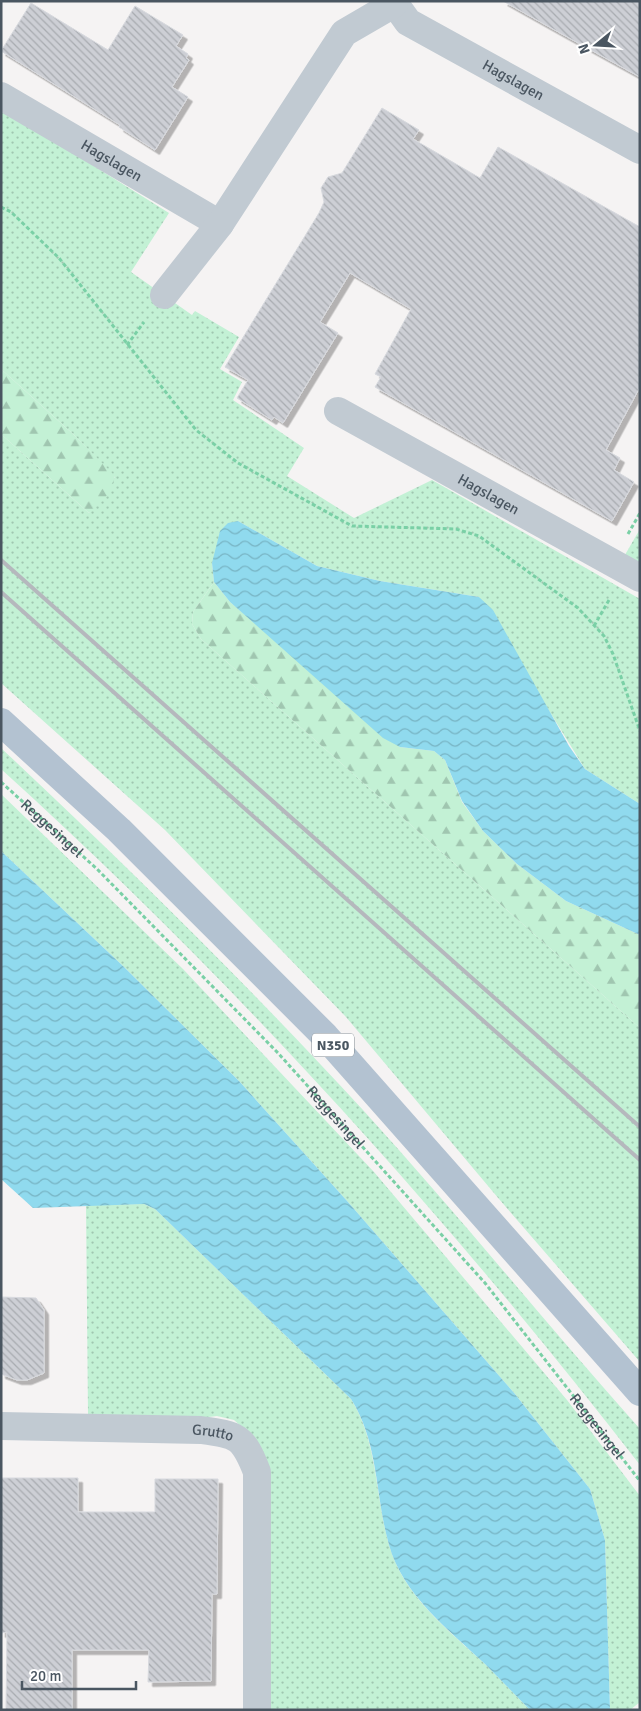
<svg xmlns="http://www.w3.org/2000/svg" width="641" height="1711" font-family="Signika,sans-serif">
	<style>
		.grass { fill: url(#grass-dots) }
		.forest { fill: url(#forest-firs) }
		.water { fill: url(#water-waves) }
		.building { fill: url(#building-back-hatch); stroke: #d7d9de; filter: url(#shadow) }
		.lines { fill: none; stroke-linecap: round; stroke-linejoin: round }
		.path { stroke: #7ad0a6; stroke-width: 3; stroke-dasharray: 4 2.5; stroke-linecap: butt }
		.minor { stroke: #c1cad2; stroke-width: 28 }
		.primary { stroke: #b3c2d1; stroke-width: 28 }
		.rail { stroke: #b5b8bd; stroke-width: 4 }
		.labels { text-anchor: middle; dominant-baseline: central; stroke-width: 5; stroke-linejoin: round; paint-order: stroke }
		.shield { fill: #fff; stroke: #808990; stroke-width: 1 }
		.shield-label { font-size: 14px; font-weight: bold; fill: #4a5661 }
		.street-label { font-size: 15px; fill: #4a5661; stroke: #fff }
	</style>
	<defs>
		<pattern id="grass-dots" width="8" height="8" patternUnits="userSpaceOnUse" patternTransform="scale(1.25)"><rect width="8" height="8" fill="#c3f1d5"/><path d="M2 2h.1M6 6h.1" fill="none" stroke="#a0c6b0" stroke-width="1.8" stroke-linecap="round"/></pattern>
		<pattern id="forest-firs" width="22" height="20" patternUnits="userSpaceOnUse" patternTransform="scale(1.25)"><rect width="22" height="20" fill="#c3f1d5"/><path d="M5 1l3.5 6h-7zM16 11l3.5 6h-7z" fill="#a0c6b0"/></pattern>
		<pattern id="water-waves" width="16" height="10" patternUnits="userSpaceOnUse" patternTransform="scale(1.25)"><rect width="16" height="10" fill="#90daee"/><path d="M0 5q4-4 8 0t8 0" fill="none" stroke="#78b4c4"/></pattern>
		<pattern id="building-back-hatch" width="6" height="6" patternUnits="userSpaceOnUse" patternTransform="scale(1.25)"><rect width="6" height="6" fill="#cdcfd5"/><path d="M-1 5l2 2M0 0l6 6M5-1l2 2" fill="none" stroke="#a8abb0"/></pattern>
		<filter id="shadow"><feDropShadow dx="4.5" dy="4.5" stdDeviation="0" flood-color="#0004"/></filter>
	</defs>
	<rect width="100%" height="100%" fill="#f5f3f3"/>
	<g class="grass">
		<path d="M 1,108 L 169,213 L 131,272 L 192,315 L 195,311 L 239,337 L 220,369 L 242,382 L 233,400 L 304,448 L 287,476 L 354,518 L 432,480 L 640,599 L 640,804 L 585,769 L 479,597 L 380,581 L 317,566 L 238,521 L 212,563 L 214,582 L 193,612 L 192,624 L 201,639 L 640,1028 L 640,1362 L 499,1199 L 346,1017 L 165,830 L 1,683 L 1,434 L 89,513 L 115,477 L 73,434 L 1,369 Z"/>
		<path d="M 640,529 L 640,570 L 622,560 Z"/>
		<path d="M 1,748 C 126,865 247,984 363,1110 C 458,1214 546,1324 640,1429 L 640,1465 C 447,1216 235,981 1,769 Z"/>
		<path d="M 1,794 L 183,969 L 374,1172 L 567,1400 L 640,1496 L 640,1702 L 630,1710 L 610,1710 L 605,1540 L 590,1489 L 515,1394 L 348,1202 L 239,1081 L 123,966 L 1,851 Z"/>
		<path d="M 144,1204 L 155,1209 L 351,1399 C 378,1442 375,1496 389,1545 C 403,1595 448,1630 485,1664 C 500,1679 515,1695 530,1710 L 268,1710 L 256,1440 L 234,1420 L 217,1416 L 192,1419 L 88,1414 L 86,1205 Z"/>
	</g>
	<g class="forest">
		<path d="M 1,369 L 73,434 L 115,476 L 110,493 L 89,513 L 1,434 Z"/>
		<path d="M 214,582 L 230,602 L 400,747 L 434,751 L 445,760 L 462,802 L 483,831 L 517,864 L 566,901 L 640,935 L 640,1028 L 201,639 L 192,624 L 193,612 Z"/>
	</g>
	<g class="water">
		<path d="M 238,521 L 317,566 L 380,581 L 479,597 L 493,610 L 569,746 L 585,769 L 640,804 L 640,935 L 566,901 L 517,864 L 483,831 L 462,801 L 445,760 L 434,751 L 400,747 L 383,738 L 230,602 L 214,582 L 212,563 L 220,531 L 228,523 Z"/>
		<path d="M 1,851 L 123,966 L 239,1081 L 348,1202 L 515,1394 L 590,1489 L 605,1540 L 610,1710 L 530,1710 C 515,1695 500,1679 485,1664 C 448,1629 403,1595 389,1545 C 375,1496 379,1443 351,1399 L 155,1209 L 144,1204 L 33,1208 L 1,1179 Z"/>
	</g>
	<g class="building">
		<path d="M 503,1 L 640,1 L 640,77 L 562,34 Z"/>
		<path d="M 31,3 L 108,50 L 135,6 L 183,35 L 176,46 L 188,54 L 186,58 L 189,60 L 172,87 L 188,97 L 155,150 L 119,127 L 120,125 L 1,51 Z"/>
		<path d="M 382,108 L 419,130 L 413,139 L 480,178 L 498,147 L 640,227 L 640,387 L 606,450 L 620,458 L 614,470 L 634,482 L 612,521 L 375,387 L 381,377 L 375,374 L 411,309 L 350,273 L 320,322 L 338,333 L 283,423 L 274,417 L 272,420 L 237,398 L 248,380 L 225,367 L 319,213 L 324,202 L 321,188 L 328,177 L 342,173 Z"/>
		<path d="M 1,1297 L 36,1298 L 44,1310 L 44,1373 L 27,1380 L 17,1380 L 1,1374 Z"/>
		<path d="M 1,1478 L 78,1478 L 78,1512 L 155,1512 L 155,1479 L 218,1479 L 217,1594 L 212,1594 L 211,1681 L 148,1682 L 149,1650 L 72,1650 L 72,1710 L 6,1710 L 7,1632 L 1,1633 Z"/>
	</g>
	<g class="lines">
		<g class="path">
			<path d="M 1,207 L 11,212 L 59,258 L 196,430 L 238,463 L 352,526 L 456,529 L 479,536 L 578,608 L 604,636 L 613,654 L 640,731"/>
			<path d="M 127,345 L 144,322"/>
			<path d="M 628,534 L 640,513"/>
			<path d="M 594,626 L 609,600"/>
			<path id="s1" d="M 1,782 L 97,869 L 278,1053 L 485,1283 L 640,1481"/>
		</g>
		<g class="minor">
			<path id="s2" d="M 393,1 L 408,22 L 640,150"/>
			<path id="s3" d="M 1,96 L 220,224"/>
			<path d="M 164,295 L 220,224 L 344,33 L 394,4"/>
			<path id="s4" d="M 338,411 L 640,578"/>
			<path id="s5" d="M 1,1426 L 201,1430 C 238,1435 243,1436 257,1472 L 257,1710"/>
		</g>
		<path class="primary" d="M 1,722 L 119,830 L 325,1036 L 640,1392"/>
		<g class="rail">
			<path d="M 1,560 L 640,1127"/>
			<path d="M 1,592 L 640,1160"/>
		</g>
	</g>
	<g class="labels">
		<rect class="shield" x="312" y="1033.5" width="42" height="23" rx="4"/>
		<g class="shield-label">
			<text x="333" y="1045">N350</text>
		</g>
		<g class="street-label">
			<text stroke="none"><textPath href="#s2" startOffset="146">Hagslagen</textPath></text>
			<text stroke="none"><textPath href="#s3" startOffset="128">Hagslagen</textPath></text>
			<text stroke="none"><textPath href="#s4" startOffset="172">Hagslagen</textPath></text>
			<text stroke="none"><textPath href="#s1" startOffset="69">Reggesingel</textPath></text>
			<text stroke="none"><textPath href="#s1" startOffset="474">Reggesingel</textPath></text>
			<text stroke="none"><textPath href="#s1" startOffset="879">Reggesingel</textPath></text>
			<text stroke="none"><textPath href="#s5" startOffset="212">Grutto</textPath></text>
		</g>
	</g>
	<rect width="641" height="1711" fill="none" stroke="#4a5661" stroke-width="5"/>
	<g transform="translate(596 45) rotate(252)" stroke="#ffffff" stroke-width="4" paint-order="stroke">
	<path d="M0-4L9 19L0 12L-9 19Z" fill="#4a5661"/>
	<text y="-8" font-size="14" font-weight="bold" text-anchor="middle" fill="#4a5661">N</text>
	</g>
	<path d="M22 1681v8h114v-8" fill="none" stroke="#4a5661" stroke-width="2.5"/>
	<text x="30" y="1681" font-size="15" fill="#4a5661" stroke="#ffffff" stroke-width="4" paint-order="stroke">20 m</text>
</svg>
